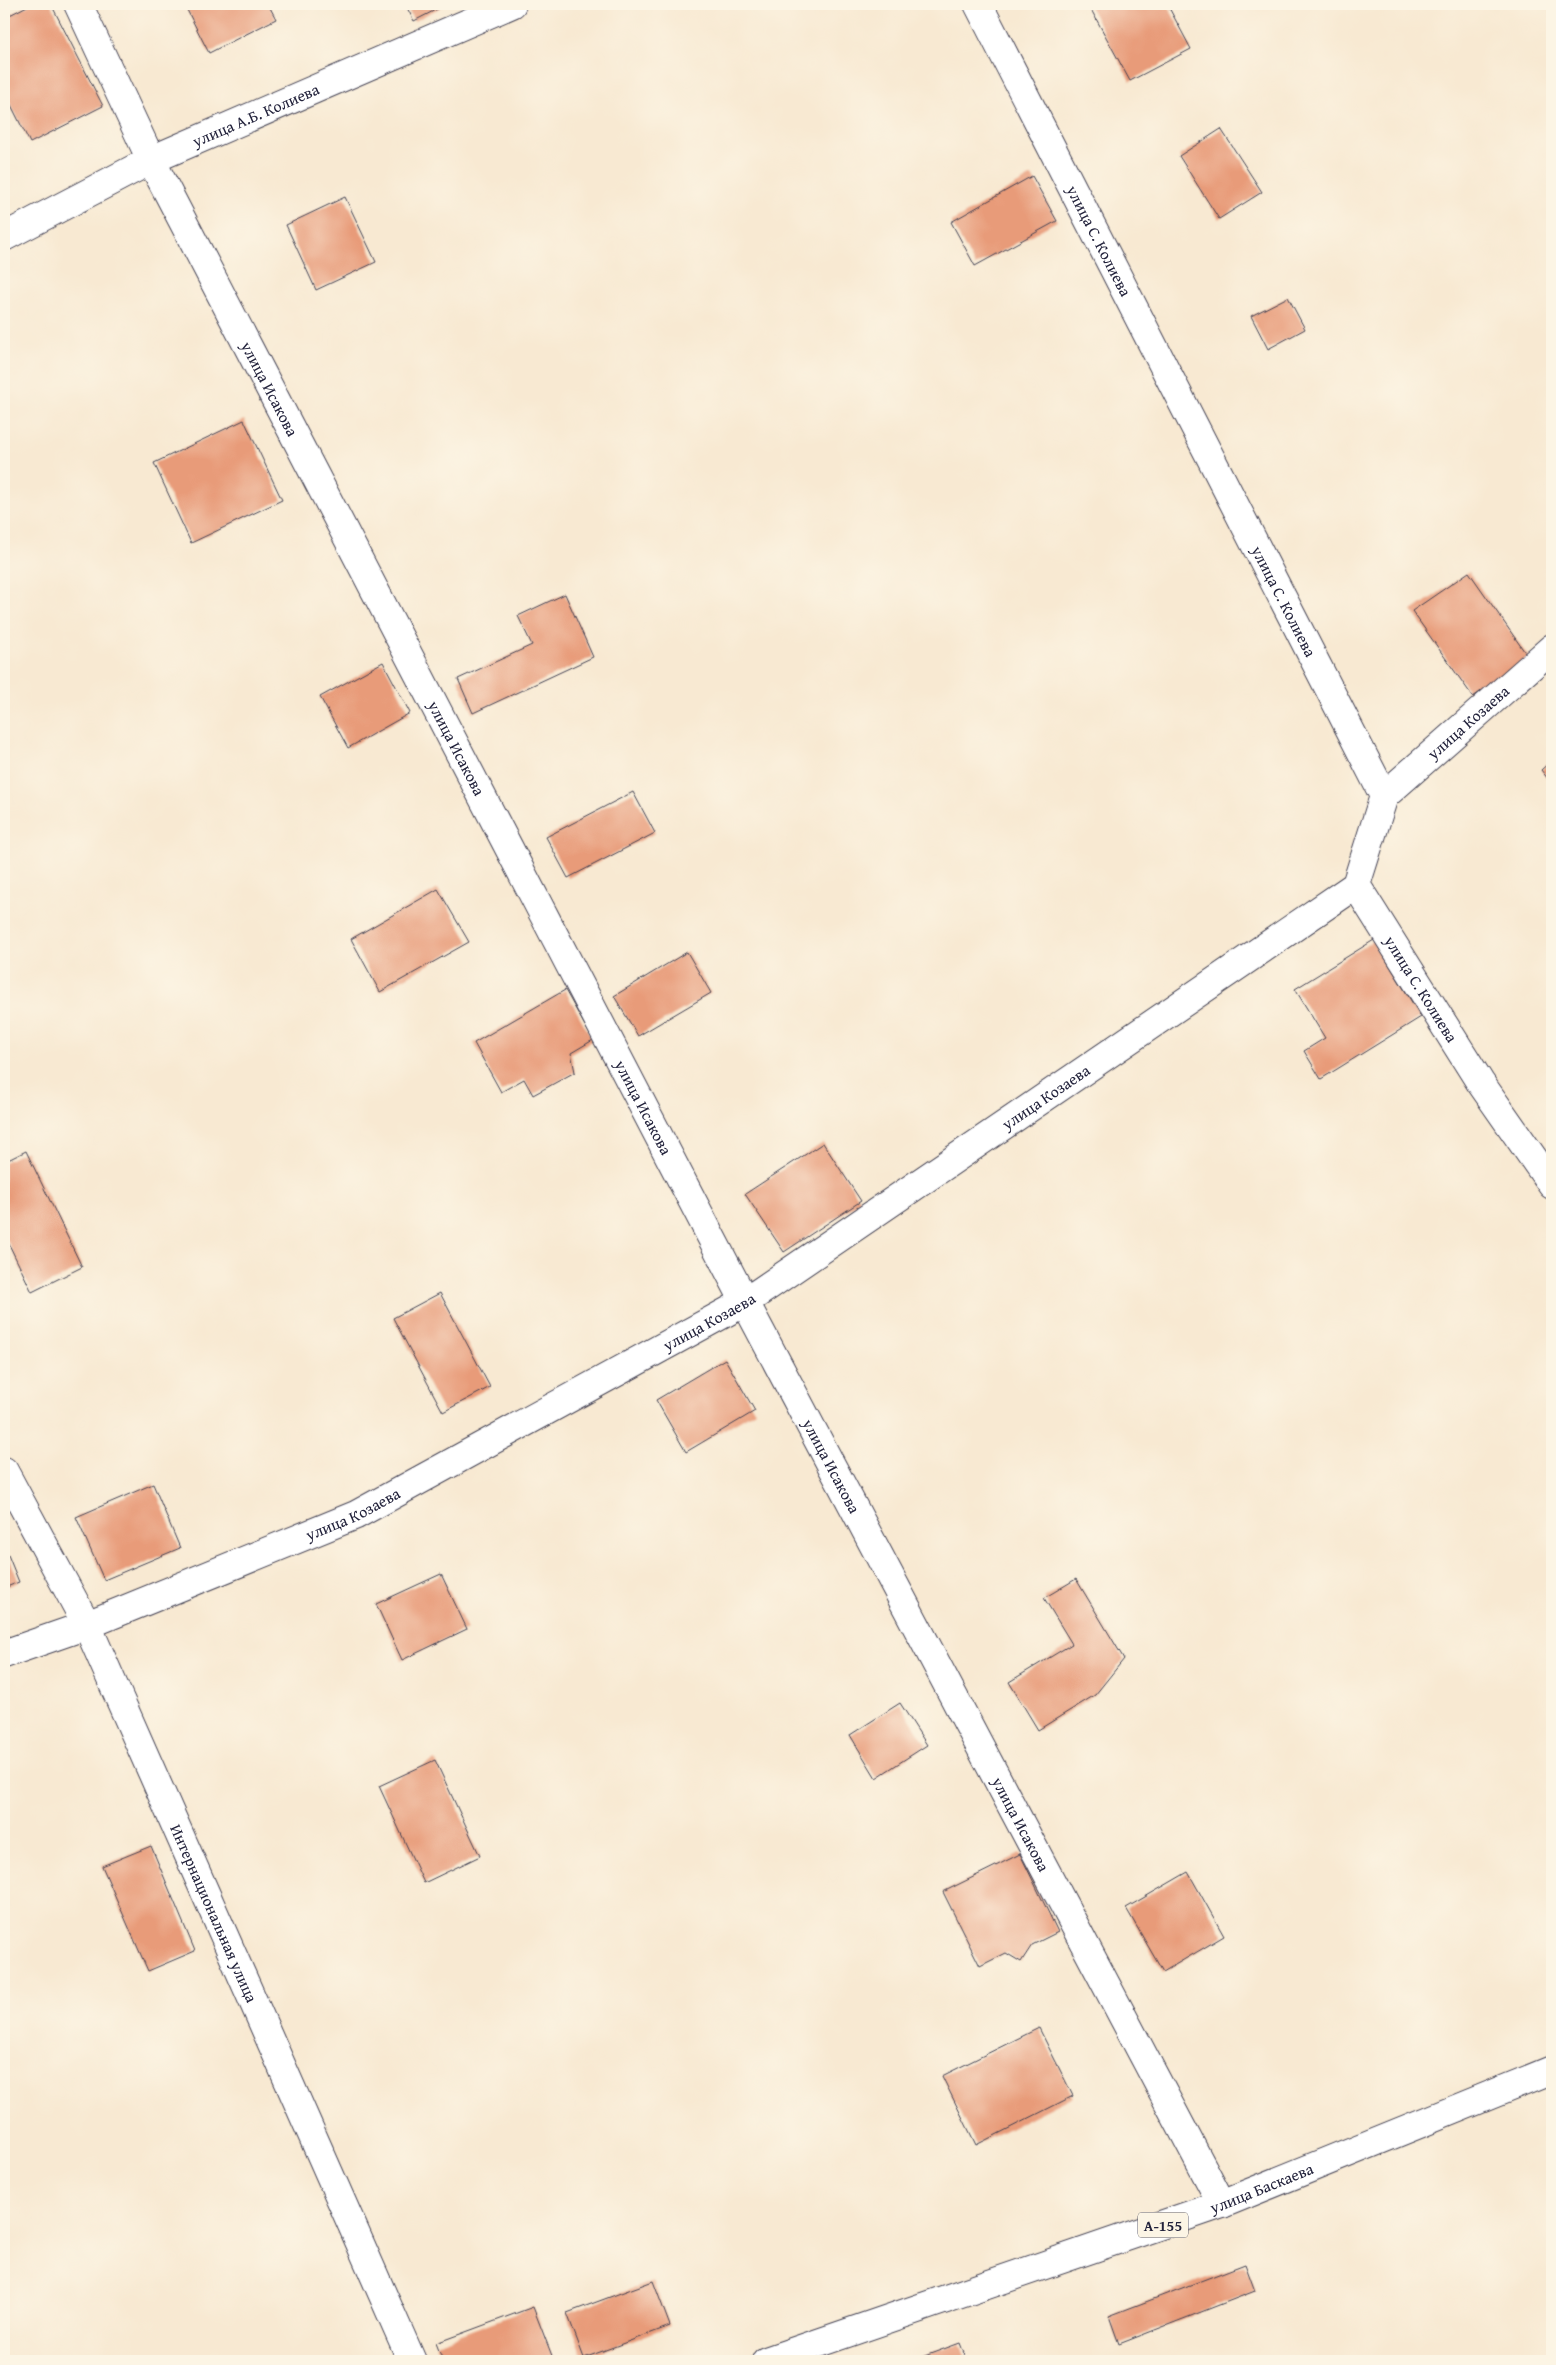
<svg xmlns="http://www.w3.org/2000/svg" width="1556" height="2365" font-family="'Gentium Book Plus',serif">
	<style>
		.building { fill: #e89b79 }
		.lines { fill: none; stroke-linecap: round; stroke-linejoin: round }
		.minor-casing { stroke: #424052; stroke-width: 30 }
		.major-casing { stroke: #424052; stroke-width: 30 }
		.minor { stroke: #fff; stroke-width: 28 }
		.major { stroke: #fff; stroke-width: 28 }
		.labels { text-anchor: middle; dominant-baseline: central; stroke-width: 5; stroke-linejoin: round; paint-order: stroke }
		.shield { fill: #fcf5e5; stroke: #63616e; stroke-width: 1 }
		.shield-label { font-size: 15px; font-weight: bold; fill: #22223b }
		.street-label { font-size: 16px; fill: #22223b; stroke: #fcf5e5 }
	</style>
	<rect width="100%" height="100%" fill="#fcf5e5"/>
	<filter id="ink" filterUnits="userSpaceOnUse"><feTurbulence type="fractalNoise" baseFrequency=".02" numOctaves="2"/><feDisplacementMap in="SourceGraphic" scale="10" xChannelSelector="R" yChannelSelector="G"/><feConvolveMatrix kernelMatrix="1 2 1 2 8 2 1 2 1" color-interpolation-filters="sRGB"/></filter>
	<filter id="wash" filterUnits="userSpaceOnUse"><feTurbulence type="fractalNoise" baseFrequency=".0096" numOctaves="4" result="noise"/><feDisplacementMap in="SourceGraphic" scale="20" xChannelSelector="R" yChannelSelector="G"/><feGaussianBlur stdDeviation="1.12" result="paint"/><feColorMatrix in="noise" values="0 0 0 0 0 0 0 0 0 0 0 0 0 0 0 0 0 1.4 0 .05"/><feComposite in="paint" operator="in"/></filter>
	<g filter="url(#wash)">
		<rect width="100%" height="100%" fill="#f8e9d2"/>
		<g id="blocks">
			<g class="building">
				<path d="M 31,4 L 51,4 L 103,106 L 30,143 L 4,91 L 4,18 Z"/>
				<path d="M 184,4 L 268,4 L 276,19 L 209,53 Z"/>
				<path d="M 405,4 L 447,4 L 414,21 Z"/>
				<path d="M 1088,4 L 1167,4 L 1191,49 L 1130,81 Z"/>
				<path d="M 1221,129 L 1262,192 L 1219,219 L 1179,156 Z"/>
				<path d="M 1032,176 L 1057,221 L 975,266 L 951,222 Z"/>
				<path d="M 345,197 L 376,262 L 316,290 L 286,225 Z"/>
				<path d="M 1288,297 L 1305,329 L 1268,349 L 1251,316 Z"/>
				<path d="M 244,420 L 282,500 L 191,543 L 154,463 Z"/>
				<path d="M 1469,572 L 1529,658 L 1473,697 L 1412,611 Z"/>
				<path d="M 565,594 L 593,657 L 473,713 L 458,679 L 532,645 L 518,616 Z"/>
				<path d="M 383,662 L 410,713 L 348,748 L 320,697 Z"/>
				<path d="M 1552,760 L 1552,784 L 1541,770 Z"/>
				<path d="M 633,792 L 655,833 L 568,878 L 546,837 Z"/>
				<path d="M 438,889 L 469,942 L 380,992 L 351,939 Z"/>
				<path d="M 1374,940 L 1421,1017 L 1321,1079 L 1304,1051 L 1325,1038 L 1295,989 Z"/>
				<path d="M 687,952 L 711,993 L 638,1036 L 614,996 Z"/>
				<path d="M 565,990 L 593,1040 L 571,1053 L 575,1072 L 533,1095 L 524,1079 L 501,1092 L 474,1043 Z"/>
				<path d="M 823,1143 L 861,1201 L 784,1252 L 745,1194 Z"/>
				<path d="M 26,1151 L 82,1267 L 32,1292 L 4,1234 L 4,1162 Z"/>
				<path d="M 440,1293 L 490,1387 L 443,1412 L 393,1318 Z"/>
				<path d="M 725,1359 L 755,1411 L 686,1452 L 656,1400 Z"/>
				<path d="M 153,1484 L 180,1548 L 104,1580 L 76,1517 Z"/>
				<path d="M 4,1545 L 19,1582 L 4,1588 Z"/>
				<path d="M 441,1574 L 467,1629 L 402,1660 L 376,1604 Z"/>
				<path d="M 1076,1579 L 1124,1659 L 1095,1695 L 1038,1730 L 1009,1682 L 1072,1644 L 1044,1598 Z"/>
				<path d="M 900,1703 L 927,1745 L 876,1778 L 850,1735 Z"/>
				<path d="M 435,1760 L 480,1856 L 424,1883 L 379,1786 Z"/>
				<path d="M 151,1846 L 195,1951 L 148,1971 L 102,1866 Z"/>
				<path d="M 1020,1854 L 1058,1932 L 1032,1945 L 1021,1962 L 1006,1953 L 980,1966 L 943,1892 Z"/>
				<path d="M 1188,1872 L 1224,1936 L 1163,1972 L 1126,1908 Z"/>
				<path d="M 1039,2028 L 1073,2096 L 976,2145 L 942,2076 Z"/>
				<path d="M 1245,2264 L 1255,2291 L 1119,2344 L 1109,2316 Z"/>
				<path d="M 653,2281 L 670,2326 L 584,2358 L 567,2313 Z"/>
				<path d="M 533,2307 L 554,2361 L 443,2361 L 436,2343 Z"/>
				<path d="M 960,2343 L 967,2361 L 911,2361 Z"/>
			</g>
		</g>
	</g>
	<g filter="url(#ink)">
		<use href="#blocks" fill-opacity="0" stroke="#424052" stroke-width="1"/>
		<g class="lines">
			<defs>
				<g id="minor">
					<path id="s1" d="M 78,4 L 151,160 L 745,1302 L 1222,2204"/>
					<path id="s2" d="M 978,4 L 1384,796 L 1356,885 L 1480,1082 L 1552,1185"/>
					<path id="s3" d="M 4,237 L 151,160 L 512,4"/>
					<path id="s4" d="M 1384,796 L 1552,648"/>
					<path id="s5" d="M 4,1471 L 87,1625 L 412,2361"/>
					<path id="s6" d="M 4,1654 L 87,1625 L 356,1515 L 745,1302 L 1356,885"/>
				</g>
				<g id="major">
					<path id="s7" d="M 766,2361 L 1222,2204 L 1552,2070"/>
				</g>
			</defs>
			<use href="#minor" class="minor-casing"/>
			<use href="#major" class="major-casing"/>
			<use href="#minor" class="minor"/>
			<use href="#major" class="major"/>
		</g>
	</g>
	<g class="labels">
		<rect class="shield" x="1138" y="2212.5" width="50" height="25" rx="4"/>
		<g class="shield-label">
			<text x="1163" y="2225">А-155</text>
		</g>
		<g class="street-label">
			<text stroke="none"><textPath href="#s3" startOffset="280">улица А.Б. Колиева</textPath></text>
			<text stroke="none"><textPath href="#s2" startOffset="266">улица С. Колиева</textPath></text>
			<text stroke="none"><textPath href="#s1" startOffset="430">улица Исакова</textPath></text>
			<text stroke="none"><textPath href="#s2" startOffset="671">улица С. Колиева</textPath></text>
			<text stroke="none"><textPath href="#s4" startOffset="112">улица Козаева</textPath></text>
			<text stroke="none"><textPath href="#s1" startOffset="835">улица Исакова</textPath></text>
			<text stroke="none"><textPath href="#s2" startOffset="1106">улица С. Колиева</textPath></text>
			<text stroke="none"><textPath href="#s6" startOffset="1186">улица Козаева</textPath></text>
			<text stroke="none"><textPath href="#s1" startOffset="1240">улица Исакова</textPath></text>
			<text stroke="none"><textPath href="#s6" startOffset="781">улица Козаева</textPath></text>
			<text stroke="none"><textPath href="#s1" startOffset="1645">улица Исакова</textPath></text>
			<text stroke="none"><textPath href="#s6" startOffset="376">улица Козаева</textPath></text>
			<text stroke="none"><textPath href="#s1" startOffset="2050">улица Исакова</textPath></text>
			<text stroke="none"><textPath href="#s5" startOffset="490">Интернациональная улица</textPath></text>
			<text stroke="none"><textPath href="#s7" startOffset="525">улица Баскаева</textPath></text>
		</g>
	</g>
	<rect width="1556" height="2365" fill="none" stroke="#fcf5e5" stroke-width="20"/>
</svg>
